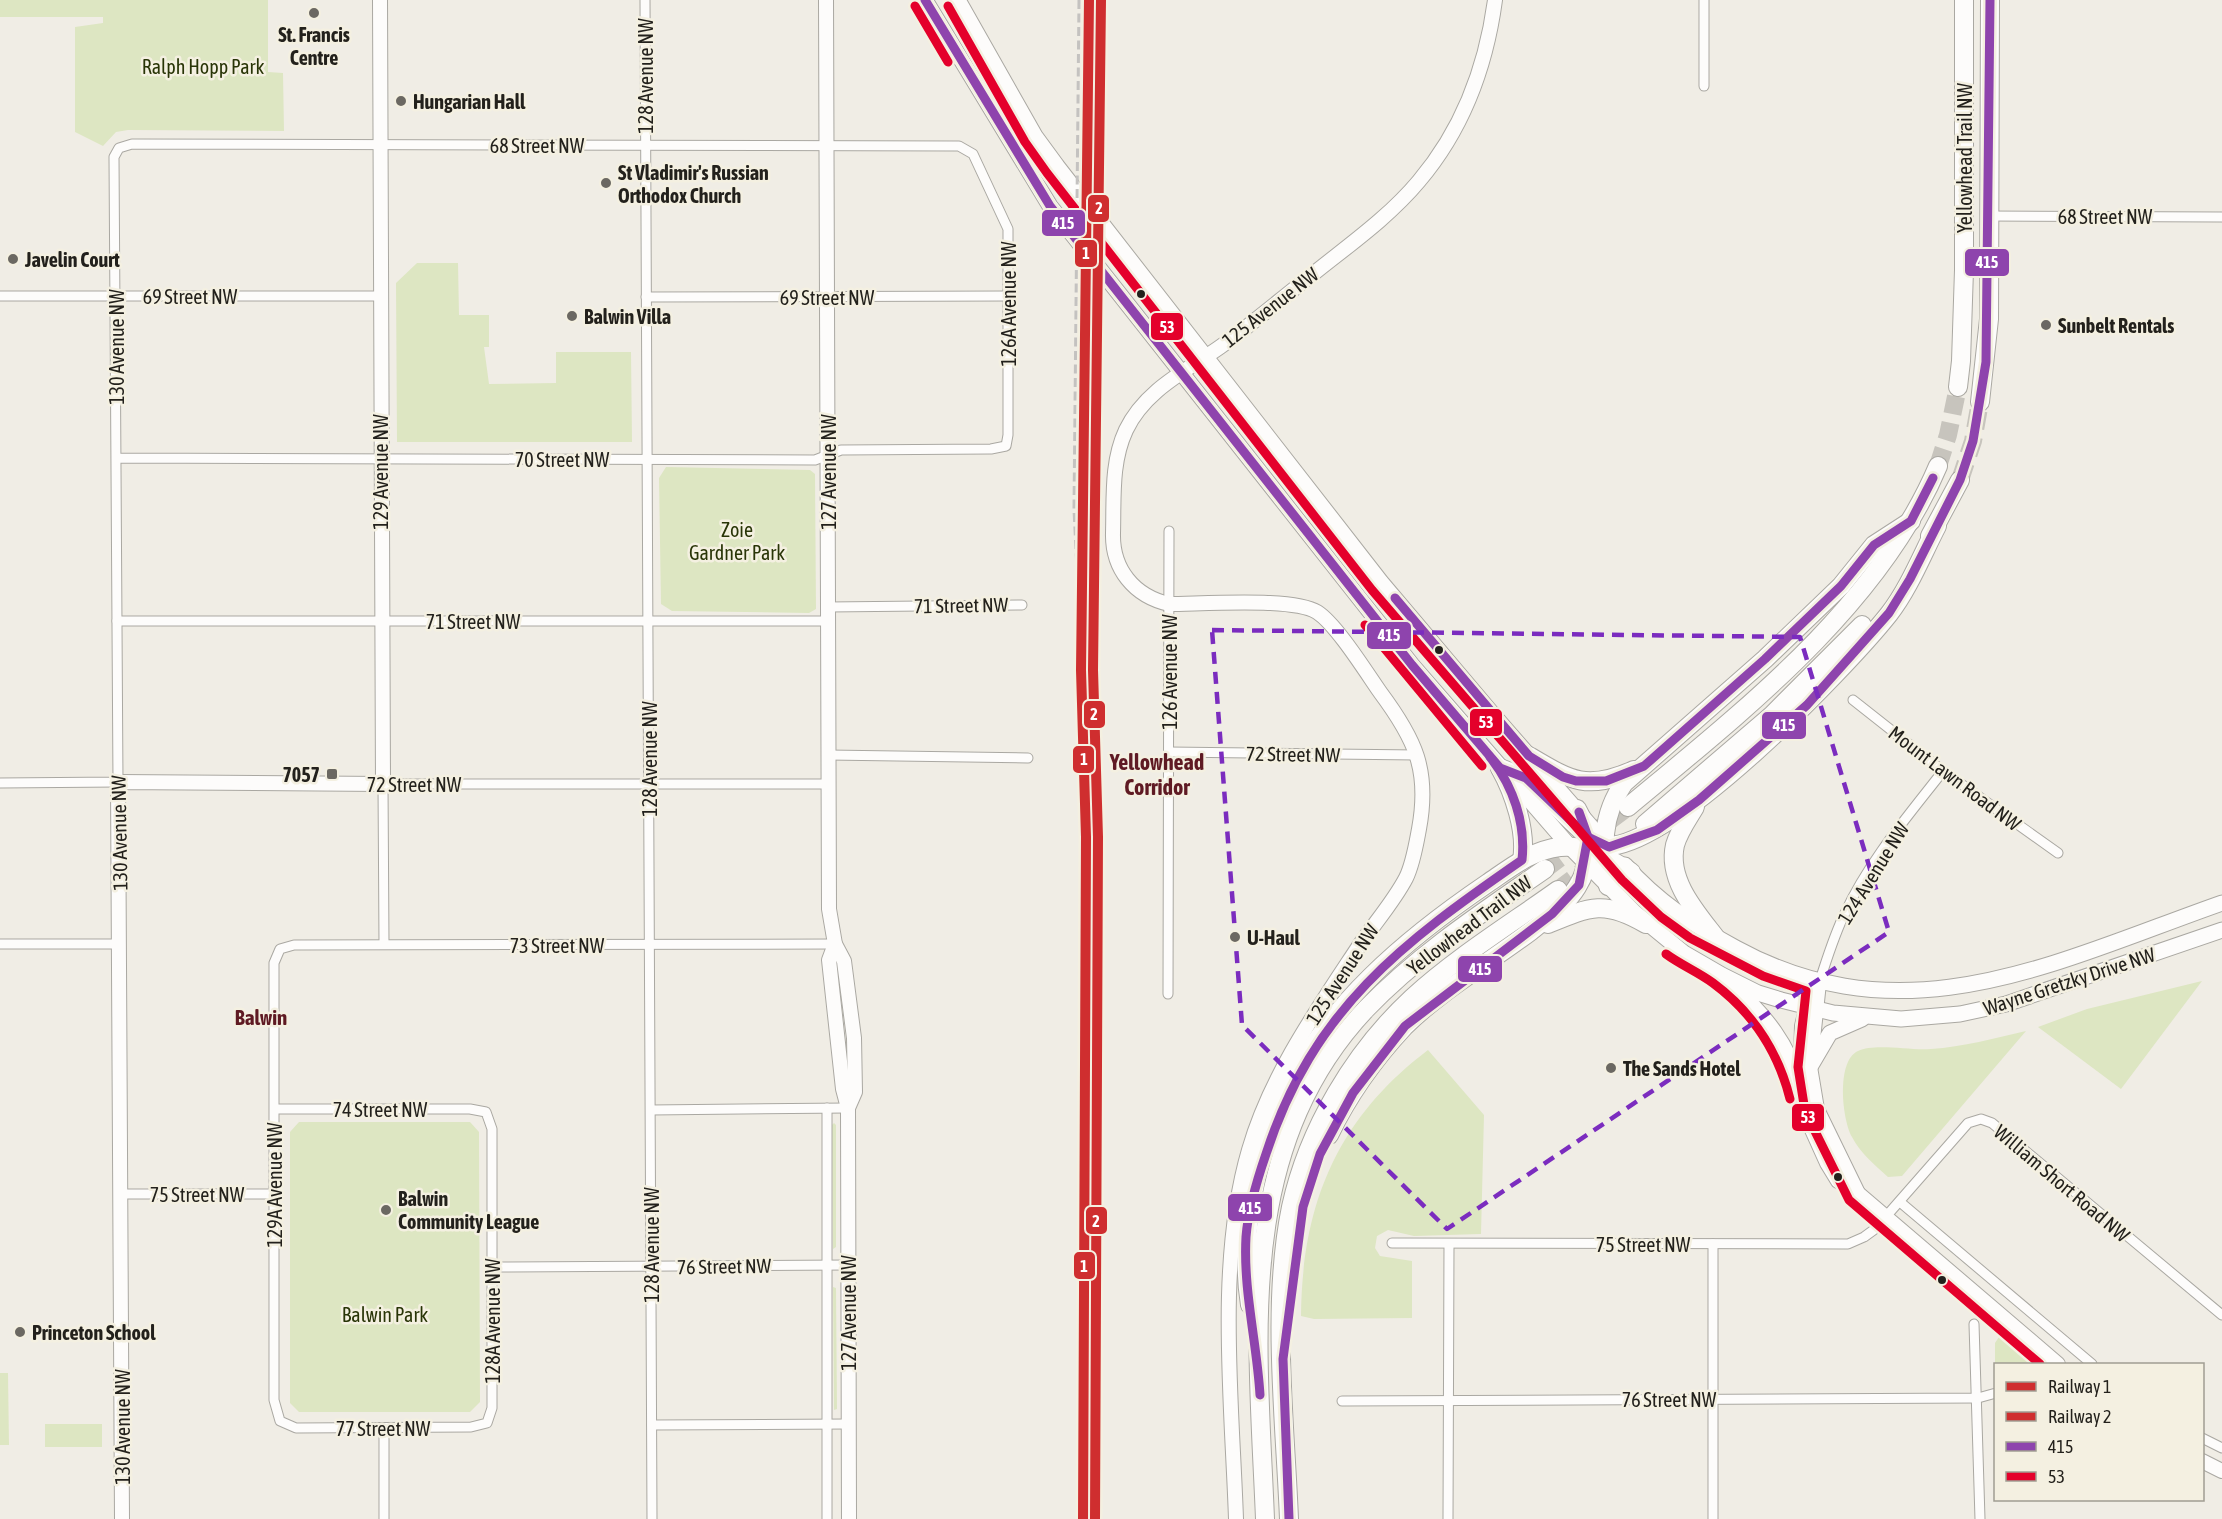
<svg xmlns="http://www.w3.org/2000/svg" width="2222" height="1519" font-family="'Asap Condensed',sans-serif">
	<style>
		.green { fill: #dde6c2 }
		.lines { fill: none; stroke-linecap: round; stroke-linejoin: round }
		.highway-tunnel { stroke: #c7c4bd; stroke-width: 18; stroke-dasharray: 18 9; stroke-linecap: butt }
		.street-casing { stroke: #aaa8a2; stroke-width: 11 }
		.secondary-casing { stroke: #aaa8a2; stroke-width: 16 }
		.primary-casing { stroke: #aaa8a2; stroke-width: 17 }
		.highway-casing { stroke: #aaa8a2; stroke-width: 20 }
		.street { stroke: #fdfcfb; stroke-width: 9 }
		.secondary { stroke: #fdfcfb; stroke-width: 14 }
		.primary { stroke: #fdfcfb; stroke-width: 15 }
		.highway { stroke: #fdfcfb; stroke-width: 18 }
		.rail { stroke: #c4c2c0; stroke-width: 3; stroke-dasharray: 9 4.5; stroke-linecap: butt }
		.bus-1-casing { stroke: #f4f0e1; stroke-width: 14 }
		.bus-2-casing { stroke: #f4f0e1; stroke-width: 14 }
		.bus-1 { stroke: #8e44ad; stroke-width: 9 }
		.bus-2 { stroke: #e4002b; stroke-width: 9 }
		.rail-1-casing { stroke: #f4f0e1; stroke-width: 15 }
		.rail-2-casing { stroke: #f4f0e1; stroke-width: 15 }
		.rail-1 { stroke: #cf2e2f; stroke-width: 10 }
		.rail-2 { stroke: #cf2e2f; stroke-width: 10 }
		.marked { fill: none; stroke: #7b2cbf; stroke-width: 4.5; stroke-dasharray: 12 8; stroke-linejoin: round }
		.poi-dot { fill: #6b6862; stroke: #f4f0e1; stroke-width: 2 }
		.bus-dot { fill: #23211c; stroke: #f4f0e1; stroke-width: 2 }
		.labels { text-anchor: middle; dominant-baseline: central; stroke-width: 5; stroke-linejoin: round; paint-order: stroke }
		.poi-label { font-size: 20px; font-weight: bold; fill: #23211c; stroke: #f4f0e1; text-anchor: start }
		.park-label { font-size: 20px; fill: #293507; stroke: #f4f0e1 }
		.street-label { font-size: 20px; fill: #23211c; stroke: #f4f0e1 }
		.neighbourhood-label { font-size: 21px; font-weight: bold; fill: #5f1a23; stroke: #f4f0e1 }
		.quarter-label { font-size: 22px; font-weight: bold; fill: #5f1a23; stroke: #f4f0e1 }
		.line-badge { stroke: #f4f0e1; stroke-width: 2 }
		.badge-label { font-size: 16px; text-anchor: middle; font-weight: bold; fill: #fff }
	</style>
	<rect width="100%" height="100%" fill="#f0ede5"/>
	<g class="green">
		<path d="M 0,0 L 268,0 L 268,72 L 283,73 L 284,131 L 128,130 L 116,132 L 103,146 L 75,132 L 75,27 L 103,23 L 103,17 L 0,17 Z"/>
		<path d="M 417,263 L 458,263 L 459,315 L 489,315 L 489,347 L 484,347 L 489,384 L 556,383 L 556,352 L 631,352 L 632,442 L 397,442 L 396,283 Z"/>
		<path d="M 666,467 L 810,470 L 815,474 L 816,609 L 809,613 L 672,611 L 661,604 L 659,478 Z"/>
		<path d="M 2202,981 L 2121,1089 L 2038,1027 L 2087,1009 Z"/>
		<path d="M 2026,1031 L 1902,1176 L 1888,1177 C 1875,1165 1860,1153 1852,1137 C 1842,1119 1836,1061 1858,1051 C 1875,1043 1911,1051 1931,1049 C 1963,1047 1995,1038 2026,1031 Z"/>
		<path d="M 1428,1050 L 1484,1115 L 1481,1234 L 1414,1236 L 1388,1230 L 1377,1236 L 1375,1248 L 1380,1256 L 1412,1261 L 1412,1318 L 1314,1319 L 1301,1316 C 1302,1204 1337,1119 1428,1050 Z"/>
		<path d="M 299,1122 L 470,1122 L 479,1132 L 480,1402 L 470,1412 L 299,1412 L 290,1403 L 290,1132 Z"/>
		<path d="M 834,1123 L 836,1125 L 836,1247 L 833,1249 L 832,1125 Z"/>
		<path d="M 833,1287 L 836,1288 L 837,1409 L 834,1410 Z"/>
		<path d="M 1999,1337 L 2004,1339 L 2034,1364 L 1996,1364 L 1995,1375 L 1995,1343 Z"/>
		<path d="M 0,1373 L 8,1373 L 9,1445 L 0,1445 Z"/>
		<rect x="45" y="1424" width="57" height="23"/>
	</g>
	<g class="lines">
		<g class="highway-tunnel">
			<path d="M 1938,466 L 1948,435 L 1958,387"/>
			<path d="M 1960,480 L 1973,441 L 1980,402"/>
			<path d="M 1545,869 L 1628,807"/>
			<path d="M 1558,890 L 1590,866"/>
		</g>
		<defs>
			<g id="street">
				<path d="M 645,0 L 652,1519"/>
				<path d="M 1704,86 L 1704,0"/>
				<path d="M 1989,216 L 2222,217"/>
				<path d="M 0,296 L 380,296"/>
				<path d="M 646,297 L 1007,296"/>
				<path d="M 828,607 L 1022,605"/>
				<path d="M 117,621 L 828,621"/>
				<path d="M 1853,700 L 1943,771 L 2058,853"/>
				<path d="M 1169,752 L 1417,755"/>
				<path d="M 828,755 L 1028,758"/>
				<path d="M 0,783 L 118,782 L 114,157 L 119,148 L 132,144 L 959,146 L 973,154 L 1008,229 L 1008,435 L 1006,446 L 991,449 L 841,450 L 815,460 L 116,458"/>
				<path d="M 0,944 L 120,944"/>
				<path d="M 384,944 L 383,784 L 828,784"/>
				<path d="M 1819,983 C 1827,959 1834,935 1845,913 C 1869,861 1908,816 1943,771"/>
				<path d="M 1168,994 L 1169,531"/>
				<path d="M 827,1108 L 827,1519"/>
				<path d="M 274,1109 L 470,1109 L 486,1112 L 492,1129 L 492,1408 L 487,1423 L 471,1427 L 296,1428 L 280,1421 L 274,1400 L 274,963 L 280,949 L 294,945 L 835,944"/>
				<path d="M 651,1110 L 848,1108"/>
				<path d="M 121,1194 L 274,1194"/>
				<path d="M 1900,1202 L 2092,1364"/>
				<path d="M 1392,1243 L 1848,1244 L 1864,1237 L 1875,1229 L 1968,1123 L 1981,1119 L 1992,1123 L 2222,1315"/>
				<path d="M 1713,1244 L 1713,1519"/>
				<path d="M 492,1267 L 848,1265"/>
				<path d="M 1974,1324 L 1980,1519"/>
				<path d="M 1342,1401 L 1978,1398 L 1996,1393"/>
				<path d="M 652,1425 L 848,1424"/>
				<path d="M 2202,1438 L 2222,1448"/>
				<path d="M 384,1519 L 384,1428"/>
				<path d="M 1448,1519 L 1449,1244"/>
			</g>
			<g id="secondary">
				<path d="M 826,0 L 829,909 L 835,944 L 844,961 L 854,1038 L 855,1092 L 848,1108"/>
				<path d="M 835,944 L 829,960 L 843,1089 L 848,1108 L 849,1519"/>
				<path d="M 1819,983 L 1811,989 L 1802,1026 L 1800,1085 L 1808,1121 L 1827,1163 L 1838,1181 L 1859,1194 L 2058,1364"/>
				<path d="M 1819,983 L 1810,1067 L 1817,1109 L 1858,1193"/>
				<path d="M 2202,1461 L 2222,1471"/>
				<path d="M 122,1519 L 118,782 L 383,784 L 380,0"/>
				<path d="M 1236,1519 C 1232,1401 1216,1263 1249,1150 C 1270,1077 1316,1011 1357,949 C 1372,926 1393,903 1406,878 C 1413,864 1416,845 1419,829 C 1430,770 1415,739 1380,692 C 1366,672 1336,624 1317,612 C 1293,597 1200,604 1169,604 C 1134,596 1112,569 1113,533 C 1114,498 1111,462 1126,430 C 1145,390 1186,371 1220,347 C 1252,324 1282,298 1313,274 C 1349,245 1389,217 1419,181 C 1463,129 1486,67 1495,0"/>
			</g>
			<g id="primary">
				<path d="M 925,0 L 1050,206 L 1412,665 L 1571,848 L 1634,912 L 1684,953 L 1722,975 L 1758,993 L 1781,1000 L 1833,1013 L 1901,1019 L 1960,1014 L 2006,1004 L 2222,930"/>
				<path d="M 958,0 L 1035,136 L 1057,166 L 1381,582 L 1495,717 L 1609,847"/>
				<path d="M 1625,865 C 1657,901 1693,925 1736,948 C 1906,1041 2057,961 2222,903"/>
				<path d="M 1735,988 C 1766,1017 1787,1043 1800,1085"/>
				<path d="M 1810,1067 L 1830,1033 L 1862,1019"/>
			</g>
			<g id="highway">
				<path d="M 1958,387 L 1961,361 L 1964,270 L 1964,0"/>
				<path d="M 1980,402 L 1989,319 L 1990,0"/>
				<path d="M 1930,536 L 1960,480"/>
				<path d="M 1529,756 C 1571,781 1587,791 1634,770"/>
				<path d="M 1500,768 L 1526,778 L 1588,837 L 1603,846 C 1668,853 1847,667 1889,614 C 1909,588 1922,555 1937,526"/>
				<path d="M 1500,768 C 1514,793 1527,832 1522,860"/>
				<path d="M 1628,807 C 1742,712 1879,606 1938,466"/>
				<path d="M 1695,807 C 1688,819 1679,831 1675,845 C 1667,880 1696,912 1716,938"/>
				<path d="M 1645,824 L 1772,715 L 1862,625"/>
				<path d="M 1608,886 C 1602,850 1601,815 1624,783 L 1765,659 L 1841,586 L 1874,545 L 1911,521"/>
				<path d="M 1548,924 C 1591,906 1605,900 1646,924"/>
				<path d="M 1329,1135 C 1348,1096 1375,1058 1404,1027 C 1441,990 1490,962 1531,931 C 1547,918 1566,905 1577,887 C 1592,864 1591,832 1577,809"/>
				<path d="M 1250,1305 C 1239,1236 1255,1160 1284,1097 C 1325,1006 1407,938 1488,883 C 1510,868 1532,850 1560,847 C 1587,844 1609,859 1631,872"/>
				<path d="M 1265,1519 C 1258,1342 1233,1150 1366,1009 C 1419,954 1483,912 1545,869"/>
				<path d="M 1289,1519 C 1285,1420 1271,1304 1291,1207 C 1308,1129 1354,1052 1412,998 C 1457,957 1509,925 1558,890"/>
			</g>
		</defs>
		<use href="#street" class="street-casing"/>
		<use href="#secondary" class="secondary-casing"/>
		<use href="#primary" class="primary-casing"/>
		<use href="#highway" class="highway-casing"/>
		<use href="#street" class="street"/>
		<use href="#secondary" class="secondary"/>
		<use href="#primary" class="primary"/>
		<use href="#highway" class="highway"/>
		<path class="rail" d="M 1079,0 L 1074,510 L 1081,647"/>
		<defs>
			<g id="bus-1">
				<path d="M 925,0 L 1050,206 L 1412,665 L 1500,768 L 1526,778 L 1588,837 L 1609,847 L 1657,830 L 1699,800 L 1807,705 L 1889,613 L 1910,579 L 1960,480 L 1973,441 L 1986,362 L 1990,0"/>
				<path d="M 1395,598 L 1529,756 L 1563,777 L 1576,781 L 1606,781 L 1644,766 L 1765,659 L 1841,586 L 1874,545 L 1911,521 L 1933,478"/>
				<path d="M 1260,1395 C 1257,1343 1243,1290 1246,1237 C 1248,1209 1257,1180 1266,1154 C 1313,1009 1402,943 1522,860 C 1526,823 1513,786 1490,757"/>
				<path d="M 1289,1519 L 1283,1359 L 1303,1207 L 1320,1154 L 1353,1093 L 1405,1026 L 1552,914 L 1579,885 L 1588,837 L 1579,812"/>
			</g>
			<g id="bus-2">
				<path d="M 915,6 L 948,62"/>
				<path d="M 948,6 L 1025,142 L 1047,173 L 1372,590 L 1622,880 L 1661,917 L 1690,938 L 1763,976 L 1806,991 L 1798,1067 L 1805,1111 L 1849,1200 L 2040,1364"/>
				<path d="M 1365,625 L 1482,766"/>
				<path d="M 1666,954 C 1681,965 1698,972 1713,983 C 1752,1012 1778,1051 1790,1099"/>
			</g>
		</defs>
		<use href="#bus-1" class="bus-1-casing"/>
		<use href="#bus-2" class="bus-2-casing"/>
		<use href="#bus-1" class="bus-1"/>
		<use href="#bus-2" class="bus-2"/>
		<defs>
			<path id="rail-1" d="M 1083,1519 L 1086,837 L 1081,670 L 1089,0"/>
			<path id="rail-2" d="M 1095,1519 L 1098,837 L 1093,670 L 1101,0"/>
		</defs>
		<use href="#rail-1" class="rail-1-casing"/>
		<use href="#rail-2" class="rail-2-casing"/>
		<use href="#rail-1" class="rail-1"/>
		<use href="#rail-2" class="rail-2"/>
	</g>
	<path class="marked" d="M 1212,630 L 1800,637 L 1889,932 L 1447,1229 L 1242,1025 Z"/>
	<g class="poi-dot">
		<circle cx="314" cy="13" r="6"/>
		<circle cx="401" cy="101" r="6"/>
		<circle cx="606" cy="183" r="6"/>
		<circle cx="13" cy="259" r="6"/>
		<circle cx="572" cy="316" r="6"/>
		<circle cx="2046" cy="325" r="6"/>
		<rect x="326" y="768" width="12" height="12" rx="3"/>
		<circle cx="1235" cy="937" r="6"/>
		<circle cx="1611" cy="1068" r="6"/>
		<circle cx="386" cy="1210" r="6"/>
		<circle cx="20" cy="1332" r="6"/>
	</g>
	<g class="bus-dot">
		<circle cx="1141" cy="294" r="5"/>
		<circle cx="1439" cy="650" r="5"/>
		<circle cx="1838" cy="1177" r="5"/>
		<circle cx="1942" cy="1280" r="5"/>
	</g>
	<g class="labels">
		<g class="poi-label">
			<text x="314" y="34" text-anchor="middle">St. Francis<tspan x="314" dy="23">Centre</tspan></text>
			<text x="413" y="101">Hungarian Hall</text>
			<text x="618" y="172">St Vladimir's Russian<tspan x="618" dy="23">Orthodox Church</tspan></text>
			<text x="25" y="259">Javelin Court</text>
			<text x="584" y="316">Balwin Villa</text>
			<text x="2058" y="325">Sunbelt Rentals</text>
			<text x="320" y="774" text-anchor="end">7057</text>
			<text x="1247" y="937">U-Haul</text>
			<text x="1623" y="1068">The Sands Hotel</text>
			<text x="398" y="1198">Balwin<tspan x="398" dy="23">Community League</tspan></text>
			<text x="32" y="1332">Princeton School</text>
		</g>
		<g class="park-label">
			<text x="203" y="66">Ralph Hopp Park</text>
			<text x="737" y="529">Zoie<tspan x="737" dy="23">Gardner Park</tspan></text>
			<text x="385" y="1314">Balwin Park</text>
		</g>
		<g class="street-label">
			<text transform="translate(645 76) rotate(-90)">128 Avenue NW</text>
			<text x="537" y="145">68 Street NW</text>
			<text transform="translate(1964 158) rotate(-90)">Yellowhead Trail NW</text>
			<text x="2105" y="216">68 Street NW</text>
			<text x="190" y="296">69 Street NW</text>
			<text x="827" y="297">69 Street NW</text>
			<text transform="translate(1008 304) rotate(-90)">126A Avenue NW</text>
			<text transform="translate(1270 307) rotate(-38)">125 Avenue NW</text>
			<text transform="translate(116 347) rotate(-90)">130 Avenue NW</text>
			<text x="562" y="459">70 Street NW</text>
			<text transform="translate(380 472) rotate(-90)">129 Avenue NW</text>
			<text transform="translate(828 472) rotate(-90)">127 Avenue NW</text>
			<text transform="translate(961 605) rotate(-1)">71 Street NW</text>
			<text x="473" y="621">71 Street NW</text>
			<text transform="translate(1169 672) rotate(-90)">126 Avenue NW</text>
			<text transform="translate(1293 754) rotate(1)">72 Street NW</text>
			<text transform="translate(649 759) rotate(-90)">128 Avenue NW</text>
			<text transform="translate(1955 778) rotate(37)">Mount Lawn Road NW</text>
			<text x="414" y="784">72 Street NW</text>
			<text transform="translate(119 833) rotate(-91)">130 Avenue NW</text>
			<text transform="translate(1873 873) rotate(-58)">124 Avenue NW</text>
			<text transform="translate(1469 925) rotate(-37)">Yellowhead Trail NW</text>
			<text x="557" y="945">73 Street NW</text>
			<text transform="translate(1342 974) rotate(-57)">125 Avenue NW</text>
			<text transform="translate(2069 981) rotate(-18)">Wayne Gretzky Drive NW</text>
			<text x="380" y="1109">74 Street NW</text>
			<text transform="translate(2062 1183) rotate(40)">William Short Road NW</text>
			<text transform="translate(274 1185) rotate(-90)">129A Avenue NW</text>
			<text x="197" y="1194">75 Street NW</text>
			<text x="1643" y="1244">75 Street NW</text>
			<text transform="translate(651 1245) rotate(-90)">128 Avenue NW</text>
			<text transform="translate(724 1266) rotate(-1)">76 Street NW</text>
			<text transform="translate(848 1313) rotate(-90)">127 Avenue NW</text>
			<text transform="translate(492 1321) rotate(-90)">128A Avenue NW</text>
			<text x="1669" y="1399">76 Street NW</text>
			<text transform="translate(122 1427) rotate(-90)">130 Avenue NW</text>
			<text x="383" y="1428">77 Street NW</text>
		</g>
		<g class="neighbourhood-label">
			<text x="261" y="1017">Balwin</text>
		</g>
		<g class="quarter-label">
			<text x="1157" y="762">Yellowhead<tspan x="1157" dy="25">Corridor</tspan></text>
		</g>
	</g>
	<g class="line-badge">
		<rect x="1087" y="194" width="23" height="29" rx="6" fill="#cf2e2f"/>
		<rect x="1041" y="209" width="45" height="28" rx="6" fill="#8e44ad"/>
		<rect x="1074" y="239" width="24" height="29" rx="6" fill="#cf2e2f"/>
		<rect x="1964" y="248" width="46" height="29" rx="6" fill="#8e44ad"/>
		<rect x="1150" y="312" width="34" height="29" rx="6" fill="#e4002b"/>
		<rect x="1366" y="621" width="46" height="29" rx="6" fill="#8e44ad"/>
		<rect x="1083" y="700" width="23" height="29" rx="6" fill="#cf2e2f"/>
		<rect x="1469" y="708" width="34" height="29" rx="6" fill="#e4002b"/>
		<rect x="1761" y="711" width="46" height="29" rx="6" fill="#8e44ad"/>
		<rect x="1072" y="745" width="23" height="29" rx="6" fill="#cf2e2f"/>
		<rect x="1457" y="955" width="46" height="28" rx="6" fill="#8e44ad"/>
		<rect x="1791" y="1103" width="34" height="29" rx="6" fill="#e4002b"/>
		<rect x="1227" y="1193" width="46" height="29" rx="6" fill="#8e44ad"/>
		<rect x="1085" y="1206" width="23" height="29" rx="6" fill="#cf2e2f"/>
		<rect x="1073" y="1251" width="23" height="29" rx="6" fill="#cf2e2f"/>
	</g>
	<g class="badge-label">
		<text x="1099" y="214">2</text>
		<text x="1063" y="229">415</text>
		<text x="1086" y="259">1</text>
		<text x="1987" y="268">415</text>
		<text x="1167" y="333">53</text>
		<text x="1389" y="641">415</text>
		<text x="1094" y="720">2</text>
		<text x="1486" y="728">53</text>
		<text x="1784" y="731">415</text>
		<text x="1084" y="765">1</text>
		<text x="1480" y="975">415</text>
		<text x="1808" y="1123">53</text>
		<text x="1250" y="1214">415</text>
		<text x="1096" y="1227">2</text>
		<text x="1084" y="1272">1</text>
	</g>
	<rect x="1994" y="1363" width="210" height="138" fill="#f4f0e1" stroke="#a09d92" stroke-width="1.5"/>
	<rect x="2006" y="1382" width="30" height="9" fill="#cf2e2f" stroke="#a09d92" stroke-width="1.5"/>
	<text x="2048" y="1393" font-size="18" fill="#23211c">Railway 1</text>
	<rect x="2006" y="1412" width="30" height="9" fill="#cf2e2f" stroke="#a09d92" stroke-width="1.5"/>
	<text x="2048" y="1423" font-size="18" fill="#23211c">Railway 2</text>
	<rect x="2006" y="1442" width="30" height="9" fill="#8e44ad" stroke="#a09d92" stroke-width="1.5"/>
	<text x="2048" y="1453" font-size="18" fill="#23211c">415</text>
	<rect x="2006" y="1472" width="30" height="9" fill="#e4002b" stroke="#a09d92" stroke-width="1.5"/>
	<text x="2048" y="1483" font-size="18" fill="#23211c">53</text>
</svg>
